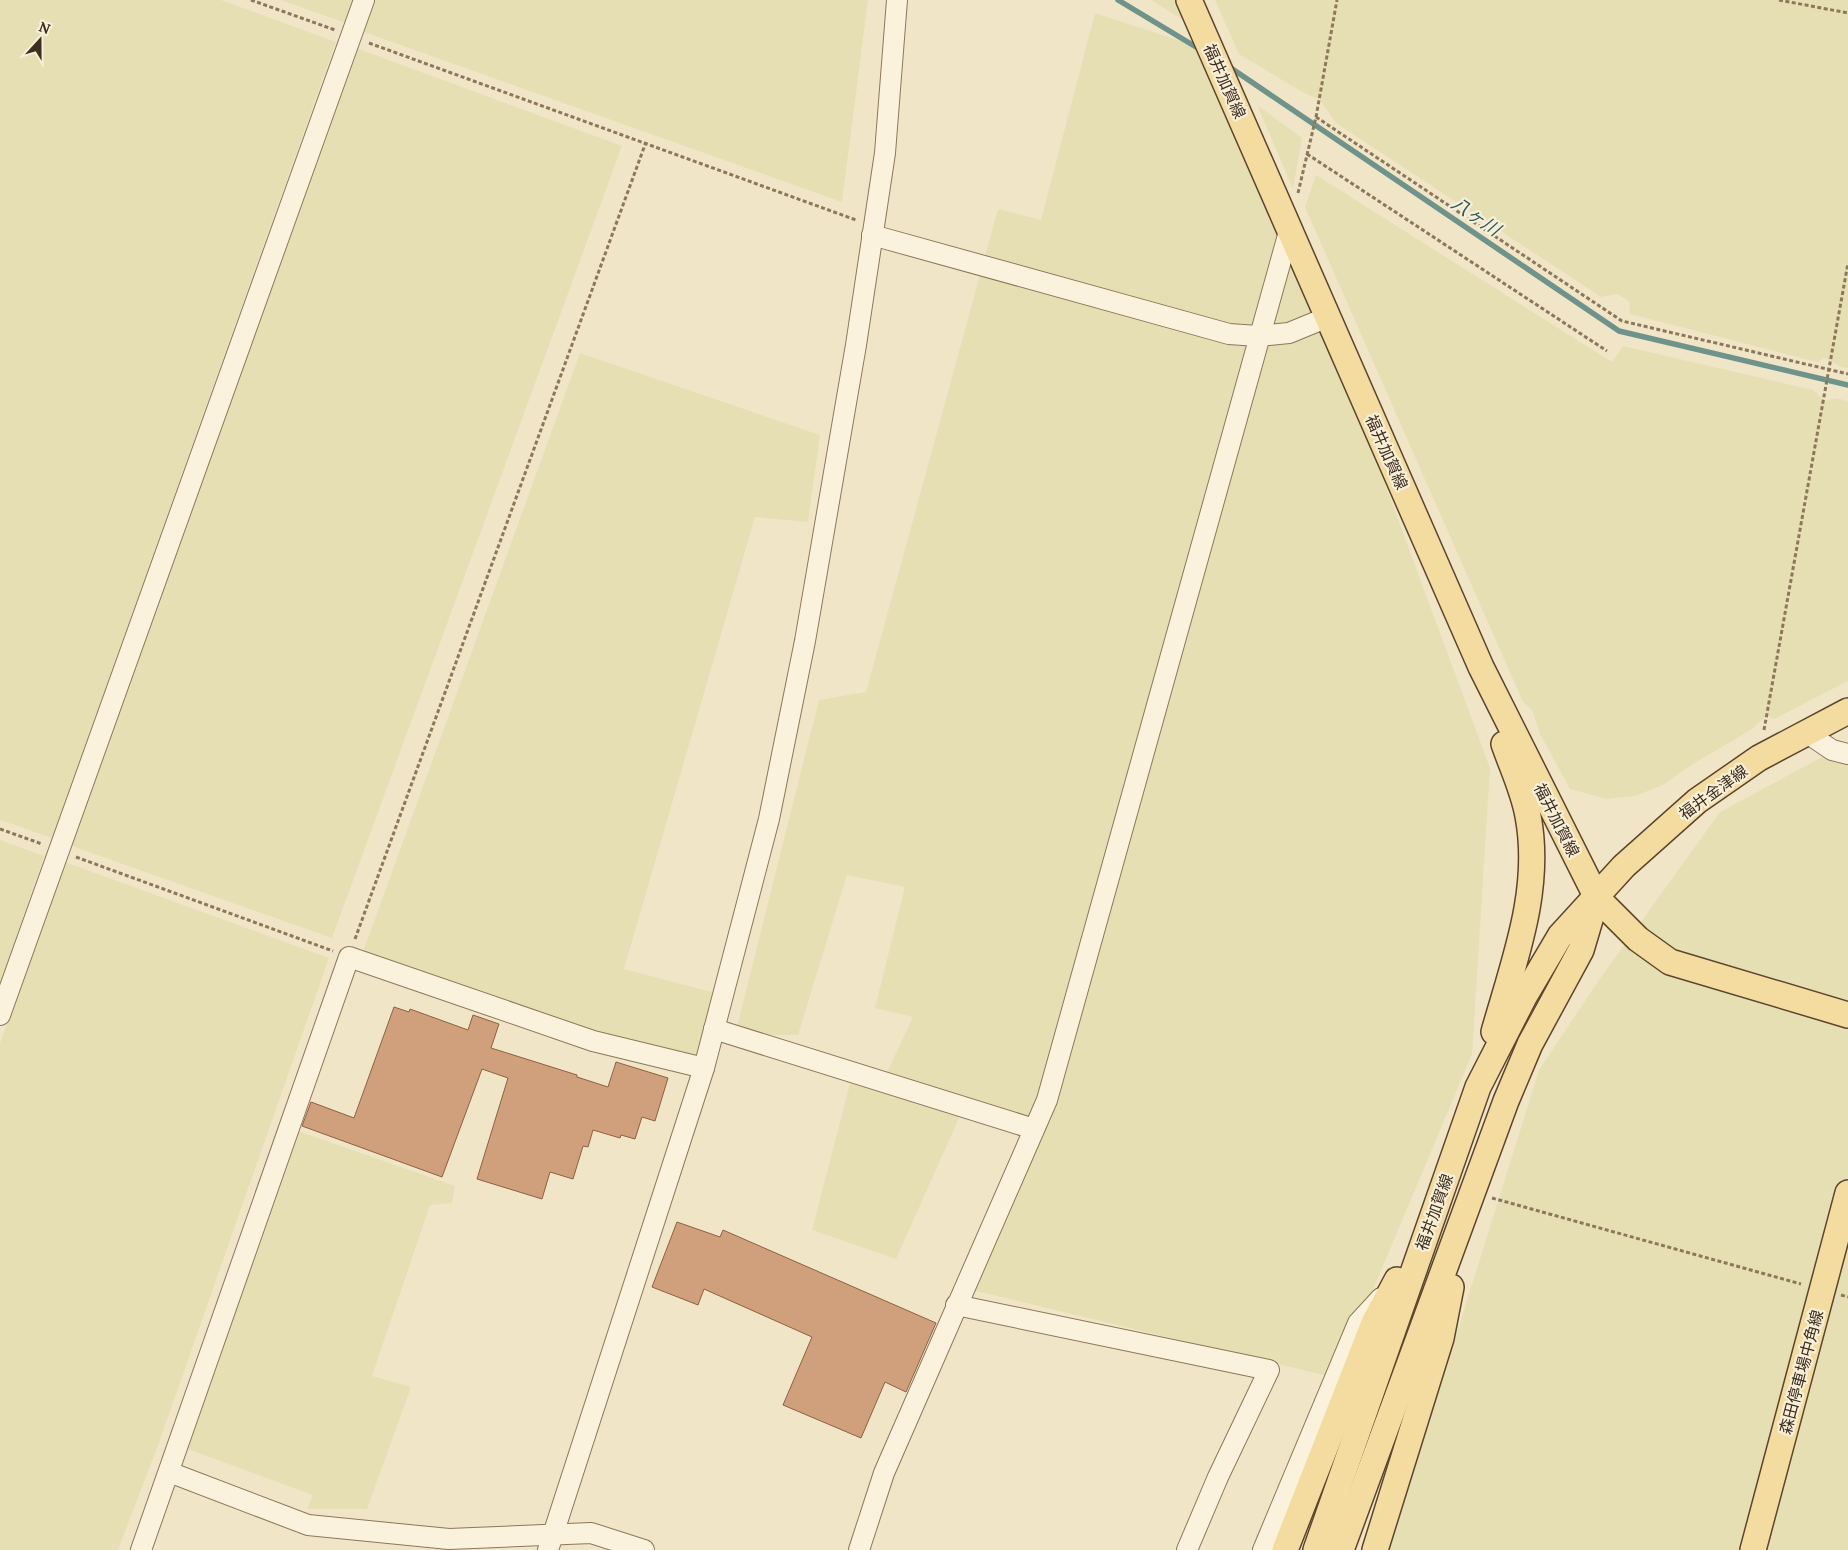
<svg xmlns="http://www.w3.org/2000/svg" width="1848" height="1550" font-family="Lora,'Noto Sans JP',serif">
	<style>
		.farmland { fill: #e7dfb4 }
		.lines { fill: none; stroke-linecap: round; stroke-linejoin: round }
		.stream { stroke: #6e938b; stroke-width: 5.5 }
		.building { fill: #d0a07c; stroke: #8e6040 }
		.minor-casing { stroke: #8d775b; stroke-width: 22 }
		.major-casing { stroke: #5b452f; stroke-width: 28 }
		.path { stroke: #8d775b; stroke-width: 3; stroke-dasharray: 4 2.5; stroke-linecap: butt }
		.minor { stroke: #faf2dc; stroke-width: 20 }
		.major { stroke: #f4db9f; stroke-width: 25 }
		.labels { text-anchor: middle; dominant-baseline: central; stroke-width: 4.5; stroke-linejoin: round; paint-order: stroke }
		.street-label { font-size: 16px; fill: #3d2e20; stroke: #f7efd8 }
		.water-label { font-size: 18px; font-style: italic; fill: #2e5d5b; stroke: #f7efd8 }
	</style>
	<rect width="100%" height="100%" fill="#f0e5c7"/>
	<g class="farmland">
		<path d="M 0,0 L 221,0 L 336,42 L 52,838 L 0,820 Z"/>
		<path d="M 280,0 L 354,0 L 346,23 Z"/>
		<path d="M 375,0 L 868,0 L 842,202 L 364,32 Z"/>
		<path d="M 1151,0 L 1176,0 L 1185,21 Z"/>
		<path d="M 1215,0 L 1848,0 L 1848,368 L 1841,367 L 1825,358 L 1817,362 L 1630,314 L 1629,301 L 1617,294 L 1601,297 L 1336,123 L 1320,100 L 1302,92 L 1239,54 Z"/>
		<path d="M 1095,13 L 1193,45 L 1297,246 L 1490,768 L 1472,1054 L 1336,1378 L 964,1288 L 1034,1129 L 964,1107 L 896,1259 L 812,1230 L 853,1072 L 883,1081 L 913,1017 L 875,1008 L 905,887 L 847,875 L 798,1035 L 735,1035 L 819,700 L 866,692 L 998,209 L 1041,220 Z"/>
		<path d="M 356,48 L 622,146 L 332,938 L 69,845 Z"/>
		<path d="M 1257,105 L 1302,138 L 1293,189 Z"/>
		<path d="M 1316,175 L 1612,362 L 1623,346 L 1813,390 L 1825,401 L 1836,398 L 1848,401 L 1848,681 L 1774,719 L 1767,715 L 1752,729 L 1688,767 L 1663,785 L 1635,796 L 1606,799 L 1570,789 L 1540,734 L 1532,710 L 1523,702 L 1305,207 Z"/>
		<path d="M 580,353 L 820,435 L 808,522 L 755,517 L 624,969 L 723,995 L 704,1068 L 363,952 Z"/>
		<path d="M 1848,743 L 1848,1550 L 1389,1550 L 1539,1070 L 1599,980 L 1720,812 Z"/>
		<path d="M 0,840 L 44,856 L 0,983 Z"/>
		<path d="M 65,862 L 329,958 L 160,1440 L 118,1550 L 0,1550 L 0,1043 Z"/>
		<path d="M 298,1131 L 455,1186 L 452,1203 L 430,1205 L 372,1376 L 411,1387 L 367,1509 L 307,1509 L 313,1495 L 182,1447 Z"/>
	</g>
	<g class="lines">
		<g class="stream">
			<path d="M 1118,0 L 1201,50"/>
			<path d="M 1228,66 L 1619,331 L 1848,385"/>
		</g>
	</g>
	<g class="building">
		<path d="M 394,1007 L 409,1012 L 410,1009 L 468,1030 L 473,1015 L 499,1024 L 491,1048 L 577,1075 L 577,1077 L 608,1087 L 616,1062 L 668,1078 L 655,1121 L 642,1117 L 635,1139 L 621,1135 L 620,1138 L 593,1130 L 588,1147 L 583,1146 L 573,1179 L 550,1172 L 542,1199 L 477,1179 L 508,1078 L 482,1069 L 442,1177 L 302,1126 L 311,1102 L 354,1118 Z"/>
		<path d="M 677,1222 L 720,1237 L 723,1230 L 936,1323 L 906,1392 L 885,1382 L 861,1438 L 783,1405 L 812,1337 L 704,1289 L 698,1305 L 652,1287 Z"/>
	</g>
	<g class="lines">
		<defs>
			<g id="minor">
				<path d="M 872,235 L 1229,334 L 1258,336 L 1289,333 L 1328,317"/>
				<path d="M 1807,733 L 1832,750 L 1848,754"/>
				<path d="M 0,1015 L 364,0"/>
				<path d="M 714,1029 L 1034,1129"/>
				<path d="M 956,1305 L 1269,1370 L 1218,1477 L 1187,1550"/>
				<path d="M 169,1472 L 308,1525 L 449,1539 L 591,1533 L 644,1550"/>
				<path d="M 141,1550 L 349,957 L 593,1041 L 704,1068"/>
				<path d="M 548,1550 L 704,1068 L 769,819 L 805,641 L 856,345 L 885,153 L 897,0"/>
				<path d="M 859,1550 L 884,1473 L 1047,1100 L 1290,228"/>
				<path d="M 1263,1550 L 1358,1323 L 1381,1298"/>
			</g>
			<g id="major">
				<path d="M 1189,0 L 1481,667 L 1597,898 L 1638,939 L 1670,962 L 1848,1015"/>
				<path d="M 1494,1032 C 1514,961 1542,890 1528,816 C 1524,792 1512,767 1504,744"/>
				<path d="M 1285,1550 L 1374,1323 L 1397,1280"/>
				<path d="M 1316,1550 L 1478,1087 L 1524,997 L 1560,936 L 1624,866 L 1697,801 L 1759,758 L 1848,711"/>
				<path d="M 1341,1550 L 1506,1101 L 1530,1044 L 1581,950 L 1595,903"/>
				<path d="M 1375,1550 L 1441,1338 L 1451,1287"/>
				<path d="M 1753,1550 L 1848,1193"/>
			</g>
		</defs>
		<use href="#minor" class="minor-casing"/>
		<use href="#major" class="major-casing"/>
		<g class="path">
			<path d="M 251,0 L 335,30"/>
			<path d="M 1779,0 L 1848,13"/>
			<path d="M 369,43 L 856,220"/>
			<path d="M 1316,117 L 1622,321 L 1848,374"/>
			<path d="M 1307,154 L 1607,351"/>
			<path d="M 1298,193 L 1316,117 L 1337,0"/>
			<path d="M 1764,730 L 1848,263"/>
			<path d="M 0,829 L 42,844"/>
			<path d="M 76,857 L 333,951"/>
			<path d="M 355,939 L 646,142"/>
			<path d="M 1492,1198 L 1801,1284"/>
			<path d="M 1841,1295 L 1848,1297"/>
		</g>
		<use href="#minor" class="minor"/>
		<use href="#major" class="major"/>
	</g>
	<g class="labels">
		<g class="street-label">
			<text transform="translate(1225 81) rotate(66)">福井加賀線</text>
			<text transform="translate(1387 452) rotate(66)">福井加賀線</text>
			<text transform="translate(1713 792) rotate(-36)">福井金津線</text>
			<text transform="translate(1557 820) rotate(63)">福井加賀線</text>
			<text transform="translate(1434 1212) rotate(-70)">福井加賀線</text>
			<text transform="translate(1801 1372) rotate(-75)">森田停車場中角線</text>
		</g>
		<g class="water-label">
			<text transform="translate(1476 216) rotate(34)">八ヶ川</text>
		</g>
	</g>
	<g transform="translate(40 40) rotate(21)" stroke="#f7efd8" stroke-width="4" paint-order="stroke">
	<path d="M0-4L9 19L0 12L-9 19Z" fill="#3d2e20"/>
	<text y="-8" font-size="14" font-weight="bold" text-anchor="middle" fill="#3d2e20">N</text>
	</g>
</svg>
